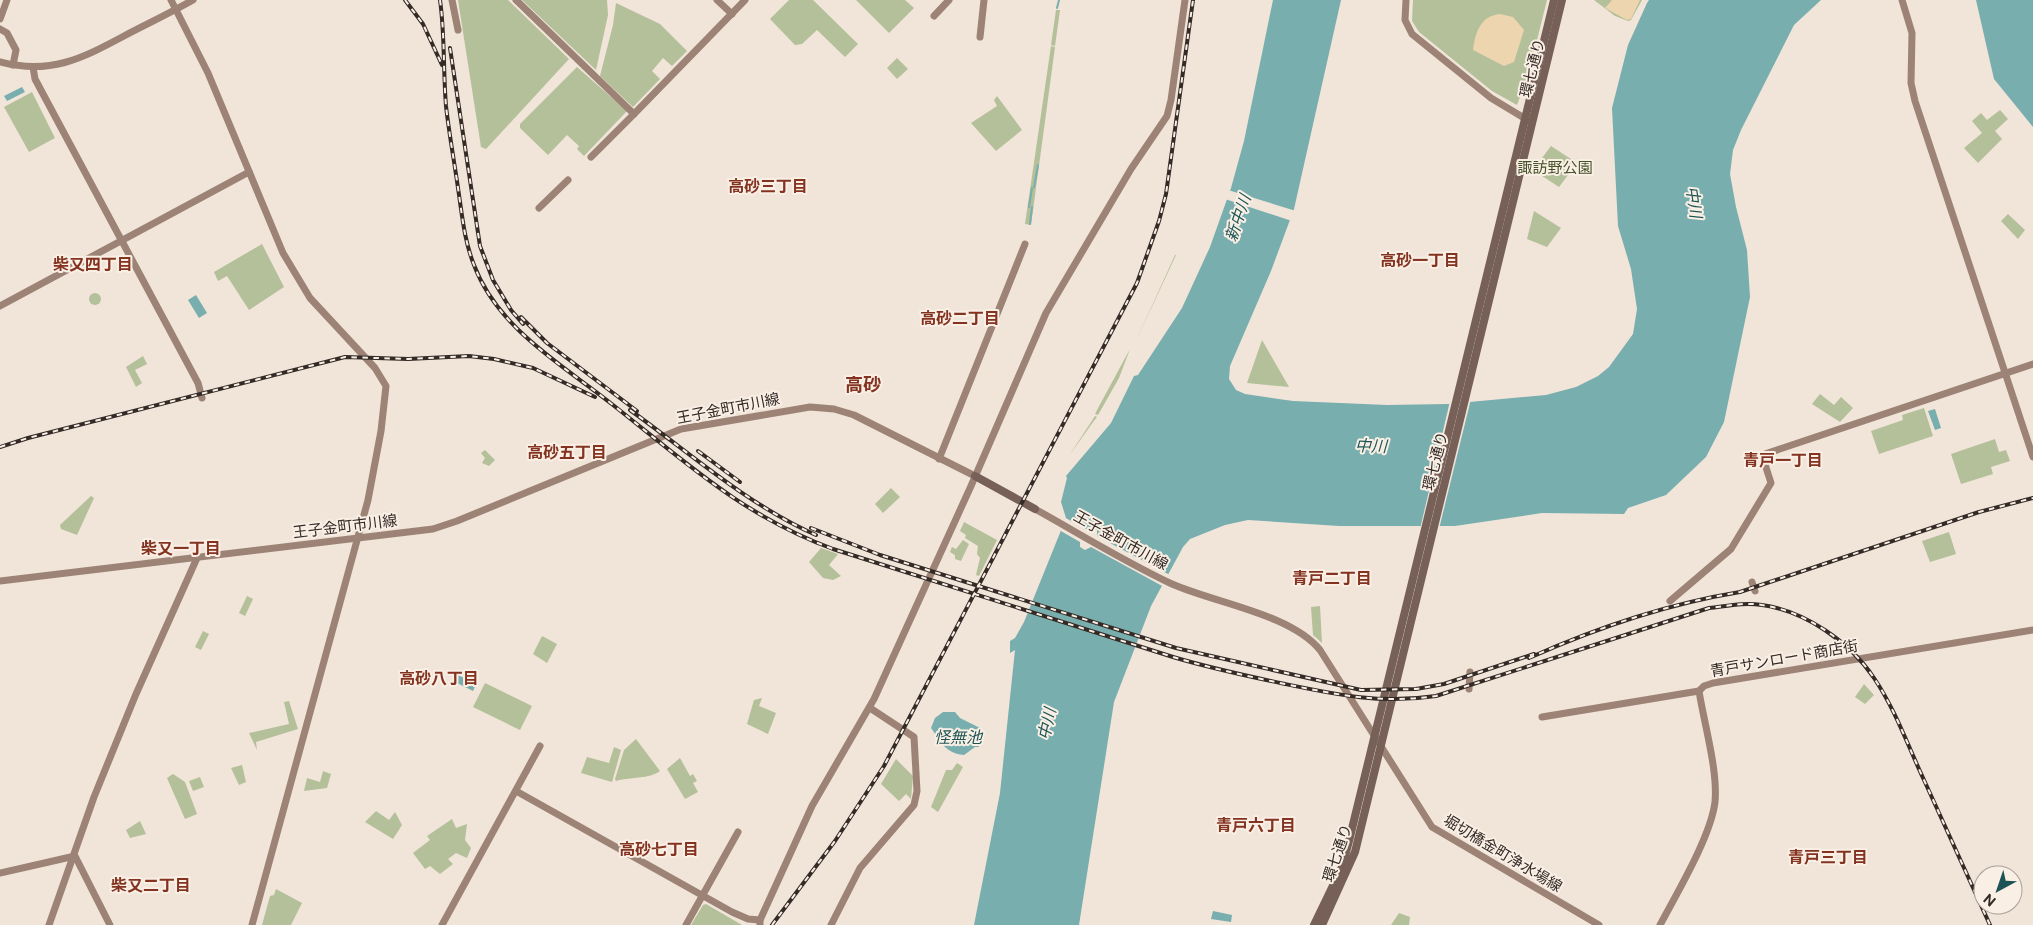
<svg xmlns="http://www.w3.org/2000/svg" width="2033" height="925" font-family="'Public Sans','Noto Sans JP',sans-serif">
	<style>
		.green { fill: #b4c099 }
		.sand { fill: #edd5af }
		.water { fill: #78aeae }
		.pier { fill: #f1e4d9 }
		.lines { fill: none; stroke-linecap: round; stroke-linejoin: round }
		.stream { stroke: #78aeae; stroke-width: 2 }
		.secondary { stroke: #9c8376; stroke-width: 7 }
		.primary { stroke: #766057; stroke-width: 8 }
		.rail-casing { stroke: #342a26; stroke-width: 4 }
		.rail { stroke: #f9efe5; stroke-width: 2; stroke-dasharray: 5.5; stroke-linecap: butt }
		.labels { text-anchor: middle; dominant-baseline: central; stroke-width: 4; stroke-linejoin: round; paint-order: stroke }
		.street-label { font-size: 15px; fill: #342a26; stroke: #f9efe5 }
		.park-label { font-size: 15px; fill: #45522a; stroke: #f9efe5 }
		.neighbourhood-label { font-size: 16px; font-weight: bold; fill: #833320; stroke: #f9efe5 }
		.water-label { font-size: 16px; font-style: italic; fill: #1c5455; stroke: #f9efe5 }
		.quarter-label { font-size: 18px; font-weight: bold; fill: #833320; stroke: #f9efe5 }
	</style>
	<rect width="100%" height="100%" fill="#f1e4d9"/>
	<g class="green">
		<path d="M 458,0 L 508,0 L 569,59 L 486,149 L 481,147 Z"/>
		<path d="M 522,0 L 607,0 L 608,15 L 596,70 Z"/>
		<path d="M 789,0 L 813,0 L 858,44 L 845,57 L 817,30 L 802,44 L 795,45 L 770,19 Z"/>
		<path d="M 856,0 L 905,0 L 914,8 L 889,33 Z"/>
		<path d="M 1413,0 L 1547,0 L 1528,76 L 1517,105 L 1492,91 L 1419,32 L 1412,21 Z"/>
		<path d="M 1594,0 L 1642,0 L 1631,20 L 1628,21 L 1615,16 Z"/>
		<path d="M 616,3 L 660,24 L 687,51 L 672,66 L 663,58 L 652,71 L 660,79 L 633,107 L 600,76 L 613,25 Z"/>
		<path d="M 1056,10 L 1060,10 L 1055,46 L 1051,45 Z"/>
		<path d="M 1051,46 L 1055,47 L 1031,225 L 1025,224 Z"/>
		<path d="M 897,58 L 908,69 L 897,79 L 887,68 Z"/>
		<path d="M 577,67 L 627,111 L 584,156 L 577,149 L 579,146 L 567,135 L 548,155 L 520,128 L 520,124 Z"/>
		<path d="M 32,92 L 55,138 L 29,152 L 4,107 Z"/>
		<path d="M 997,96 L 1022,130 L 996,151 L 971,123 L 997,106 L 994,100 Z"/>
		<path d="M 2000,110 L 2008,119 L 1995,131 L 2002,139 L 1978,163 L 1964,148 L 1982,133 L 1972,121 L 1981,113 L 1987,120 Z"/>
		<path d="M 1551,146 L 1577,163 L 1559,187 L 1533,170 Z"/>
		<path d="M 1534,211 L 1561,228 L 1547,247 L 1527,239 Z"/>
		<path d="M 2008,214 L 2025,230 L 2018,239 L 2001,221 Z"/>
		<path d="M 262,244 L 284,287 L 249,310 L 227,276 L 218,281 L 214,272 Z"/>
		<path d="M 1175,255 L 1176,255 L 1135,343 Z"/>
		<circle cx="95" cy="299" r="6"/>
		<path d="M 1262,340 L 1289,387 L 1247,383 Z"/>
		<path d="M 1130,349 L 1119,378 L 1098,415 L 1095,414 L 1097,410 Z"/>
		<path d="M 143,356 L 147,364 L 135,370 L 142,383 L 136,387 L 126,367 Z"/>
		<path d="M 1820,394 L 1834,405 L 1841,397 L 1853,408 L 1840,422 L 1812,404 Z"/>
		<path d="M 1924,408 L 1933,436 L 1879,454 L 1871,431 L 1903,420 L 1902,415 Z"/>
		<path d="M 1095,416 L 1097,417 L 1093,422 L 1069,456 Z"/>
		<path d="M 1995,439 L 1999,452 L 2006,450 L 2010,461 L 1991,467 L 1993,474 L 1961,484 L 1951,454 Z"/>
		<path d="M 485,450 L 495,460 L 489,466 L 482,463 L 485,458 L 481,453 Z"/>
		<path d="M 891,488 L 900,497 L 883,513 L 875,504 Z"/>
		<path d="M 91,496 L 94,498 L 77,535 L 61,529 L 60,525 Z"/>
		<path d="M 964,522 L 997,540 L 979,576 L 976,575 L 980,558 L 977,554 L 978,546 L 965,538 L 966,535 L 960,531 Z"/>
		<path d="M 1949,532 L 1956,554 L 1930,562 L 1922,541 Z"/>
		<path d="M 963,540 L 969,544 L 961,561 L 955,559 L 955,555 L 950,552 L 952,547 L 956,549 Z"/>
		<path d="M 821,548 L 838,554 L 829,565 L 841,576 L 833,580 L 823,578 L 809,562 Z"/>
		<path d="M 247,596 L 253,599 L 245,616 L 239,613 Z"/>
		<path d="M 1320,606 L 1322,643 L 1313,635 L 1311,607 Z"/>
		<path d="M 203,631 L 209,634 L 201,650 L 195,647 Z"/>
		<path d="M 542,636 L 557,644 L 547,663 L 533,654 Z"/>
		<path d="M 485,683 L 532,706 L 520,730 L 473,707 Z"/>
		<path d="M 1864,684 L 1874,695 L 1865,704 L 1855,697 Z"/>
		<path d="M 762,698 L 759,706 L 776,713 L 768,734 L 747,724 L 754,700 Z"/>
		<path d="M 289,701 L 298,729 L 256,742 L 257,750 L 249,733 L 289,724 L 284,702 Z"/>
		<path d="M 636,739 L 660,771 C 650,779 629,777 616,781 L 615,779 L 624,750 Z"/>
		<path d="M 614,747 L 621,750 L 612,782 L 581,773 L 587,757 L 609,763 Z"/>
		<path d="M 680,758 L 690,776 L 693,774 L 697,781 L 693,783 L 698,792 L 685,799 L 667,769 Z"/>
		<path d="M 896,759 L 913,776 L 911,799 L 906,794 L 899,801 L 881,784 Z"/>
		<path d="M 957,763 L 963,767 L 938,812 L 931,807 L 946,770 L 952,770 Z"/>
		<path d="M 242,765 L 246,782 L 239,785 L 231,768 Z"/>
		<path d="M 323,771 L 331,774 L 327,788 L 304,791 L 307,778 L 320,782 Z"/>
		<path d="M 173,774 L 185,782 L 197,814 L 185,819 L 167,778 Z"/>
		<path d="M 200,777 L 204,787 L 193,791 L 189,781 Z"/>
		<path d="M 376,811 L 389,820 L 395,812 L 402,825 L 393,839 L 365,822 Z"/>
		<path d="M 452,819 L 456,828 L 467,824 L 465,840 L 471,848 L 467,858 L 456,853 L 448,859 L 453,864 L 440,874 L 430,866 L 425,869 L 413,853 L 430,840 L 427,836 Z"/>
		<path d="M 140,821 L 146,834 L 130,838 L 126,830 Z"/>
		<path d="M 276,889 L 302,903 L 291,925 L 262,925 L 270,896 L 274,895 Z"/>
		<path d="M 706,904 L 742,925 L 691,925 L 703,905 Z"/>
		<path d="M 1399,913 L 1410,917 L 1409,925 L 1391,925 Z"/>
	</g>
	<g class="sand">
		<path d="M 1612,0 L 1640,0 L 1631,19 L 1627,20 L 1605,8 Z"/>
		<path d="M 1500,14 L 1513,17 L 1524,30 L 1514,62 L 1504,66 L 1473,50 C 1475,33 1480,16 1500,14 Z"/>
	</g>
	<g class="water">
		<path d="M 1273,0 L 1341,0 L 1294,209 L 1271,271 L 1230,366 L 1229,379 L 1236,390 L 1245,394 L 1293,401 L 1387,405 L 1448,404 L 1546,395 L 1576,387 L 1598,376 L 1609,367 L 1633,334 L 1637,309 L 1631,269 L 1618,226 L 1612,108 L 1628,45 L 1647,3 L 1649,0 L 1821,0 L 1794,25 L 1741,130 L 1733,150 L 1730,174 L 1736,207 L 1747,250 L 1750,297 L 1724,422 L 1706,457 L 1666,495 L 1628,508 L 1624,514 L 1542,513 L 1455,526 L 1339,526 L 1248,520 L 1225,525 L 1190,539 L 1183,547 L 1151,606 L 1114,702 L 1079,925 L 974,925 L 1000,793 L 1015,650 L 1010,653 L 1010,641 L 1015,638 L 1024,622 L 1066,518 L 1061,502 L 1067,478 L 1066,476 L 1111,423 L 1134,376 L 1138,375 L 1182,308 L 1210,247 L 1231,188 L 1244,141 Z"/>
		<path d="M 1976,0 L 2033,0 L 2033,127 L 1994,79 Z"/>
		<path d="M 22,87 L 25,92 L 7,101 L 4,96 Z"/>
		<path d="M 196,295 L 207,313 L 199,318 L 188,300 Z"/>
		<path d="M 1935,409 L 1941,428 L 1935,430 L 1928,411 Z"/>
		<path d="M 458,675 L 476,684 L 473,691 L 455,682 Z"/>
		<path d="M 943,712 L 955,712 L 960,718 L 980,728 L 979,747 L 975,747 L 964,755 C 945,753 942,743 931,728 L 935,718 Z"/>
		<path d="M 1213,911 L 1232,915 L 1231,922 L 1211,919 Z"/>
	</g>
	<g class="pier">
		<path d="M 1228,190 L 1296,211 L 1292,221 L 1225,199 Z"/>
		<path d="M 1471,399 L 1439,529 L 1420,529 L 1450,401 Z"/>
		<path d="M 1062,516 L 1086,529 L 1091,527 L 1097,530 L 1097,536 L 1170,575 L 1164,587 L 1091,547 L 1085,550 L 1080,547 L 1080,542 L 1059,530 Z"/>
	</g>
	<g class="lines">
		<g class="stream">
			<path d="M 1057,8 L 1059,0"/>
			<path d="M 1034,187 L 1038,165"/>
			<path d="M 1029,207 L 1032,188"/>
			<path d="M 1030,224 L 1032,207"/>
		</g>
		<g class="secondary">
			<path d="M 171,0 L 208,73 L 283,253 L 310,298 L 375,368 L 386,386 L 381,431 L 368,500 L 252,925"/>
			<path d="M 452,0 L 458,30"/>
			<path d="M 516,0 L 634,114 L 745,0"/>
			<path d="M 717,0 L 732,14"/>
			<path d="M 1406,0 L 1405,20 L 1412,34 L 1491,98 L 1529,121"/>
			<path d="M 1902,0 L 1912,33 L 1911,83 L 1915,101 L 2033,457"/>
			<path d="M 934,16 L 949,0"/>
			<path d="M 0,19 L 7,0"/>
			<path d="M 0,29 L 7,33 L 16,50 L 13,65"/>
			<path d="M 980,37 L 984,0"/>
			<path d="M 0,62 C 50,75 81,59 124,36 C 147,24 170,13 193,0"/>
			<path d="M 33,67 L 35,79 L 198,383 L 202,398"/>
			<path d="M 591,157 L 634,114"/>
			<path d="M 539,208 L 568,180"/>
			<path d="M 0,306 L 249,172"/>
			<path d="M 939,459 L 1025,244"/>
			<path d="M 1035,509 C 1080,534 1125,562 1172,584 C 1215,603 1291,614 1320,650 L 1432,827 L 1599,925"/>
			<path d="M 0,581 L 433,529 L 457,521 L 681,429 L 810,407 L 834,409 L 854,415 L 975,476"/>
			<path d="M 1752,582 L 1755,591"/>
			<path d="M 1670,601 L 1731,549 L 1771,483 L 1762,455 L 2033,364"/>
			<path d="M 1469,689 L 1470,672"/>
			<path d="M 1542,717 L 1699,691 L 1704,686 L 1713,683 L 2033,630"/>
			<path d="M 516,791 L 732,912 L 748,919 L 760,920"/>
			<path d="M 0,873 L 75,856 L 110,925"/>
			<path d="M 49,925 L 94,797 L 136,694 L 197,558"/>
			<path d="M 442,925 L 540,746"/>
			<path d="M 686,925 L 738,832"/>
			<path d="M 760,925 L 760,920 L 812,806 L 874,699 L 971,486 L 1046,313 L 1131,169 L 1167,116 L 1171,100 L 1185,0"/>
			<path d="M 831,925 L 860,868 L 914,805 L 917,791 L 914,737 L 870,708"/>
			<path d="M 1660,925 C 1677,893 1711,836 1715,802 C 1718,770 1704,723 1699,691"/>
		</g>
		<g class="primary">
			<path d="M 975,476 L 1035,509"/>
			<path d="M 1314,925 L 1342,867 L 1349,841 L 1554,0"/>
			<path d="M 1322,925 L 1355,852 L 1562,0"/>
		</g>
		<defs>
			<g id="rail">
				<path d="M 405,0 L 423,24 L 442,65"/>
				<path d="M 440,0 C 445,35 443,70 446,106 C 449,133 454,160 458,188 C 462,214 464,240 474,265 C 498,329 563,365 613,405 C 688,464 742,515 833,549 L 1173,657 C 1210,668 1247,676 1285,684 C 1338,695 1381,704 1436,696 L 1709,608 C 1727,606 1744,602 1762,605 C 1805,611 1850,642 1874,678 C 1895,709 1908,746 1924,780 C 1946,828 1968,877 1990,925"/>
				<path d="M 450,48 L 480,246 L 493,280 L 511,310 L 523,324"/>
				<path d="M 521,317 L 547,343 L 637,411"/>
				<path d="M 630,410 C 690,453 748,505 816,535"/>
				<path d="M 0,447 L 28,438 L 345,357 L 408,359 L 469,356 L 494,359 L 533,368 L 595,397"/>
				<path d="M 698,451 L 740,482"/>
				<path d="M 811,528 L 880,555 L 1176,648 L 1361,690 L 1416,689 L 1444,684 L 1534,654"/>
				<path d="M 1529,658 C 1596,628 1667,604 1740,592 L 1979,512 L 2033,498"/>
				<path d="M 772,925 L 835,841 L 884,766 L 1137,283 L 1159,221 L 1166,194 L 1193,0"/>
			</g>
		</defs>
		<use href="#rail" class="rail-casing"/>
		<use href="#rail" class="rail"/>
	</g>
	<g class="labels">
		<g class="street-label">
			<text transform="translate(1532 68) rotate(-76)">環七通り</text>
			<text transform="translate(728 408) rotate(-11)">王子金町市川線</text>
			<text transform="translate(1435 461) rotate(-76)">環七通り</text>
			<text transform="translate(345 526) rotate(-7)">王子金町市川線</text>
			<text transform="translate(1121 540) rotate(29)">王子金町市川線</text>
			<text transform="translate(1784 658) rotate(-10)">青戸サンロード商店街</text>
			<text transform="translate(1337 853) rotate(-71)">環七通り</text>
			<text transform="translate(1503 853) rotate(31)">堀切橋金町浄水場線</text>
		</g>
		<g class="park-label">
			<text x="1555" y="167">諏訪野公園</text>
		</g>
		<g class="neighbourhood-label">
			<text x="768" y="186">高砂三丁目</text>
			<text x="1420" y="260">高砂一丁目</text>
			<text x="93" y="264">柴又四丁目</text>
			<text x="960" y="318">高砂二丁目</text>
			<text x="567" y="452">高砂五丁目</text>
			<text x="1783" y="460">青戸一丁目</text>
			<text x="181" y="548">柴又一丁目</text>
			<text x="1332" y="578">青戸二丁目</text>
			<text x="439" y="678">高砂八丁目</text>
			<text x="1256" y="825">青戸六丁目</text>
			<text x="659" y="849">高砂七丁目</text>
			<text x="1828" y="857">青戸三丁目</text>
			<text x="151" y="885">柴又二丁目</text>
		</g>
		<g class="water-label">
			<text transform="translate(1694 202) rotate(82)">中川</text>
			<text transform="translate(1238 218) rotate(-71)">新中川</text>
			<text transform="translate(1371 446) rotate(2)">中川</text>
			<text transform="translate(1047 724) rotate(-78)">中川</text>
			<text x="958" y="737">怪無池</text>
		</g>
		<g class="quarter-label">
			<text x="863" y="384">高砂</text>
		</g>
	</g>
	<g transform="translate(1998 890) rotate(220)"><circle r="24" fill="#f9efe5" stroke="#aaa099"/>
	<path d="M0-4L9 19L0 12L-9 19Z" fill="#1c5455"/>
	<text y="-8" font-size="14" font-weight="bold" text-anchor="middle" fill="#342a26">N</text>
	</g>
</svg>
